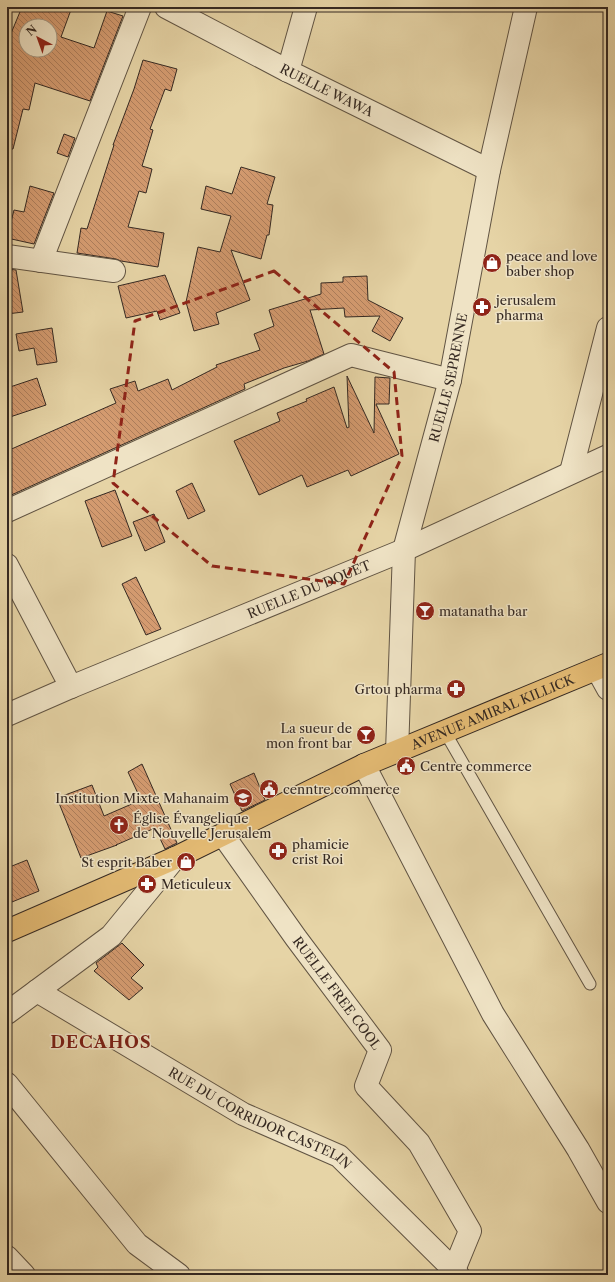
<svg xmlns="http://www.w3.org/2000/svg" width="615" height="1282" font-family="'Libre Caslon Text',serif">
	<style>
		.building { fill: url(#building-back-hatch); stroke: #352922; fill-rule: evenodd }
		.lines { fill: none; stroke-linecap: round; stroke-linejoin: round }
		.service-casing { stroke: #615443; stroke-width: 13 }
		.minor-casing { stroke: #615443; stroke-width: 24 }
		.primary-casing { stroke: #352922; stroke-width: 24 }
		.service { stroke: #efe3c5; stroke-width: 11 }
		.minor { stroke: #efe3c5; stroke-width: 22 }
		.primary { stroke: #e3ba73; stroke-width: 22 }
		.marked { fill: none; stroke: #8f2418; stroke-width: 3; stroke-dasharray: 8 5; stroke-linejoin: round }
		.labels { text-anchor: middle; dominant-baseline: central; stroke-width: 3; stroke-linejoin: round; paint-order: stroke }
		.street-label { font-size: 13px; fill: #352922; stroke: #efe3c5 }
		.poi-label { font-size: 13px; fill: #352922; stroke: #efe3c5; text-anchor: start }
		.district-label { font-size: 17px; font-weight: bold; letter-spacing: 1px; fill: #7a1f14; stroke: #efe3c5 }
	</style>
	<defs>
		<pattern id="building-back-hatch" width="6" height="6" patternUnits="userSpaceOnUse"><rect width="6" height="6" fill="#d49b70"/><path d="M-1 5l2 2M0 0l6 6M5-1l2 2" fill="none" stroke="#ad7e5c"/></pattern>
	</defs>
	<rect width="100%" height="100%" fill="#e6d4a6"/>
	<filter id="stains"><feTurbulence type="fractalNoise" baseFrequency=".005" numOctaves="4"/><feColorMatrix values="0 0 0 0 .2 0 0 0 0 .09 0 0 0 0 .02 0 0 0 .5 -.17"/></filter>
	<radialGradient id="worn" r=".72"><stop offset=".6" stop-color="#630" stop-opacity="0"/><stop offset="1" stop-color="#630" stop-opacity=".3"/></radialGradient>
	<g class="building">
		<path d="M 22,7 L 72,7 L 61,37 L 94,48 L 107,11 L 123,16 L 90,101 L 35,83 L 29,110 L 23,109 L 13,149 L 7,149 L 7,43 ZM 26,26 L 50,26 L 50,50 L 26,50 Z"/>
		<path d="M 143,60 L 177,69 L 171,91 L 165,89 L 150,129 L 153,130 L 142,166 L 152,169 L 146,193 L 139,191 L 128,227 L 164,233 L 158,267 L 121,261 L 116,259 L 77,253 L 81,228 L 87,229 L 114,145 L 113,145 L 134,89 Z"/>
		<path d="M 64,134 L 75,138 L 68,157 L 57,153 Z"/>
		<path d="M 241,167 L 275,177 L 267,204 L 273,205 L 269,235 L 267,235 L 261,259 L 231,250 L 250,300 L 216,313 L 219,324 L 194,331 L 186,302 L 198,247 L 220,252 L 231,216 L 201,209 L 206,186 L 232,194 Z"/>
		<path d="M 30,186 L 54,193 L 34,244 L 7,238 L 14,210 L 24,212 Z"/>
		<path d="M 7,269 L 16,270 L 23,312 L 7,314 Z"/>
		<path d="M 165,275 L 180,313 L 160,320 L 157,311 L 126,318 L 118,286 Z"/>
		<path d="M 367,276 L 368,300 L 403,318 L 390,341 L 372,331 L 380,316 L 345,317 L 344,308 L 310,310 L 324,354 L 308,361 L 284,368 L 244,384 L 245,389 L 7,497 L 7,451 L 116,403 L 110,389 L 135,381 L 138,391 L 168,379 L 172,390 L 217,367 L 216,365 L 260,350 L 254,334 L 274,326 L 269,310 L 321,294 L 321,283 L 343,282 L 343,277 Z"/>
		<path d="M 52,328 L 57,362 L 37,365 L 34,348 L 19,351 L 16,334 Z"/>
		<path d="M 347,376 L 374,433 L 375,377 L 390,378 L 389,404 L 376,404 L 399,454 L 351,476 L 348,470 L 307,487 L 302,475 L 259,495 L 234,441 L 280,421 L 277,413 L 307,401 L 306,399 L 334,387 L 347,428 L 349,427 Z"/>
		<path d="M 37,378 L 46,405 L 7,418 L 7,388 Z"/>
		<path d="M 192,483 L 205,511 L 188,519 L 176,491 Z"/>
		<path d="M 115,490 L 132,536 L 102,547 L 85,501 Z"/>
		<path d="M 154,514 L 165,542 L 145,551 L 133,522 Z"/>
		<path d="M 136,577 L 161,629 L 146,635 L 122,584 Z"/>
		<path d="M 142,764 L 177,843 L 165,849 L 155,828 L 116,845 L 117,845 L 81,858 L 57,798 L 92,785 L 104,816 L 141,800 L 128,772 Z"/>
		<path d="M 254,773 L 265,800 L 242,811 L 230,784 Z"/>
		<path d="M 27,860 L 39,891 L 7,904 L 7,868 Z"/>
		<path d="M 122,943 L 144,965 L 131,978 L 143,988 L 129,1000 L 94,971 L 98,967 L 96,963 Z"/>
	</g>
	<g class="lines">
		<defs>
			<path id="service" d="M 445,732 L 590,984"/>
			<g id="minor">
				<path id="s1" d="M 166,7 L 288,71 L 489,170"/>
				<path d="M 288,71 L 306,7"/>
				<path d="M 7,256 L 114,271"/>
				<path d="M 41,261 L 140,7"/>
				<path d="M 571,472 L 608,328"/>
				<path d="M 7,511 L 351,355 L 450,380"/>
				<path d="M 7,565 L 71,687"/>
				<path d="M 597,669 L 608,689"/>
				<path id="s2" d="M 7,715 L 71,687 L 404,550 L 608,456"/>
				<path id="s3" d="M 397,752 L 404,550 L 450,380 L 489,170 L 526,7"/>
				<path d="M 364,765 L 493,1014 L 578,1149 L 608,1202"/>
				<path id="s4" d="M 223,835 L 296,938 L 380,1050 L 366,1086 L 419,1143 L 470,1231 L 454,1270 L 448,1275"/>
				<path id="s5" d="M 37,991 L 243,1114 L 339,1156 L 454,1270 L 458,1275"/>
				<path d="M 7,1013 L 111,936 L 175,858"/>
				<path d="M 7,1084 L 137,1244 L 179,1275"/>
				<path d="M 7,1257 L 24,1275"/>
			</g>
			<g id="primary">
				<path id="s6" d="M 7,931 L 175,858 L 364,765 L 608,664"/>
			</g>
		</defs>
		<use href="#service" class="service-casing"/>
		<use href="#minor" class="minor-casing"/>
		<use href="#primary" class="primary-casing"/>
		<use href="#service" class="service"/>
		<use href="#minor" class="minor"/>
		<use href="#primary" class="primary"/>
	</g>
	<path class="marked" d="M 274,271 L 394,372 L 402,456 L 344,584 L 212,566 L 113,483 L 135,321 Z"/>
	<defs>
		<symbol id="shop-disc" viewBox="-11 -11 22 22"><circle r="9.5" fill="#8f2418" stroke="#efe3c5"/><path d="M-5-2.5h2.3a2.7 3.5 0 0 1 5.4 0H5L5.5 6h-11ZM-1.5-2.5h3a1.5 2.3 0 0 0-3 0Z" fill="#fff"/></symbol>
		<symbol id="pharmacy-disc" viewBox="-11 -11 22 22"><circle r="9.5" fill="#8f2418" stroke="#efe3c5"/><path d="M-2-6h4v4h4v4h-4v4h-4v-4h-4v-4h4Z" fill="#fff"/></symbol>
		<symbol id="bar-disc" viewBox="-11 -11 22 22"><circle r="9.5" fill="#8f2418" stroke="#efe3c5"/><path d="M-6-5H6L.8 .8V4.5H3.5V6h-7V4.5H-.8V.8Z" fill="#fff"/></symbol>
		<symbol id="civic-disc" viewBox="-11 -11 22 22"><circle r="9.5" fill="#8f2418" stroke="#efe3c5"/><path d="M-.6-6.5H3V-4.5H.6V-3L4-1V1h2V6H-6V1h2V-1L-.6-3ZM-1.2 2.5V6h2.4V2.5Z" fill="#fff"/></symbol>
		<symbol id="school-disc" viewBox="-11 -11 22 22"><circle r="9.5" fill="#8f2418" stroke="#efe3c5"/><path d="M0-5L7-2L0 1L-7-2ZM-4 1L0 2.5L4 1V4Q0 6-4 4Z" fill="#fff"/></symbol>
		<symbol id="church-disc" viewBox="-11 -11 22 22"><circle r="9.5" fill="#8f2418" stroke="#efe3c5"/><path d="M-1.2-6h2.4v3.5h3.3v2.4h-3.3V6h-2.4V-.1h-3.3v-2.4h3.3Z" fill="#fff"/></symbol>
	</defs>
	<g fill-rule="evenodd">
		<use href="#shop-disc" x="481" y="252" width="22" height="22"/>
		<use href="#pharmacy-disc" x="471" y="296" width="22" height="22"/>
		<use href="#bar-disc" x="414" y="600" width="22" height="22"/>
		<use href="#pharmacy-disc" x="445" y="678" width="22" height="22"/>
		<use href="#bar-disc" x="355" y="724" width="22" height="22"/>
		<use href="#civic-disc" x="395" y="755" width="22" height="22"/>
		<use href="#civic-disc" x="258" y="778" width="22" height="22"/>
		<use href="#school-disc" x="232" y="787" width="22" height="22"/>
		<use href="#church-disc" x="108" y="814" width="22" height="22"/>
		<use href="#pharmacy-disc" x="267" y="840" width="22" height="22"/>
		<use href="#shop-disc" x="175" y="851" width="22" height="22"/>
		<use href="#pharmacy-disc" x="136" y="873" width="22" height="22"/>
	</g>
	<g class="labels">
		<g class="street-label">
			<text stroke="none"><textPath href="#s1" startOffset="181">RUELLE WAWA</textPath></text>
			<text stroke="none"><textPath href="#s3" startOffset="380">RUELLE SEPRENNE</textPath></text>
			<text stroke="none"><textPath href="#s2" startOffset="327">RUELLE DU DOUET</textPath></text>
			<text stroke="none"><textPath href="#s6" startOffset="533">AVENUE AMIRAL KILLICK</textPath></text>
			<text stroke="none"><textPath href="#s4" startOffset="195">RUELLE FREE COOL</textPath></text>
			<text stroke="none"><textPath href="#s5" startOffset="257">RUE DU CORRIDOR CASTELIN</textPath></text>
		</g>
		<g class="poi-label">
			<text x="506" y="256">peace and love<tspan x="506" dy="15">baber shop</tspan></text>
			<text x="496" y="300">jerusalem<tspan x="496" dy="15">pharma</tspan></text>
			<text x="439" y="611">matanatha bar</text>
			<text x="442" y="689" text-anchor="end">Grtou pharma</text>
			<text x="352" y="728" text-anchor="end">La sueur de<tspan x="352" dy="15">mon front bar</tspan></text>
			<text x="420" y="766">Centre commerce</text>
			<text x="283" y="789">cenntre commerce</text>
			<text x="229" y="798" text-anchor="end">Institution Mixte Mahanaim</text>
			<text x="133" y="818">Église Évangelique<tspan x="133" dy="15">de Nouvelle Jerusalem</tspan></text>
			<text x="292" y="844">phamicie<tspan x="292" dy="15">crist Roi</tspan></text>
			<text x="172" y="862" text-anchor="end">St esprit Baber</text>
			<text x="161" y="884">Meticuleux</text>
		</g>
		<g class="district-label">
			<text x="101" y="1042">DECAHOS</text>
		</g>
	</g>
	<rect width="615" height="1282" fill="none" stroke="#e6d4a6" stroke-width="24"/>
	<rect x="8" y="8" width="599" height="1266" fill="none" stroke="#352922" stroke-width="2"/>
	<rect x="12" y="12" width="591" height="1258" fill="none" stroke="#352922"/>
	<g transform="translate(38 38) rotate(319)"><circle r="19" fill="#efe3c5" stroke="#a59984"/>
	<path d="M0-3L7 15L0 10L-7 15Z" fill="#8f2418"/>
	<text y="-6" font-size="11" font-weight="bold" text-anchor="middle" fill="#352922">N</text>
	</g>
	<rect width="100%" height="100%" filter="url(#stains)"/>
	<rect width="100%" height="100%" fill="url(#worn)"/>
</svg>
